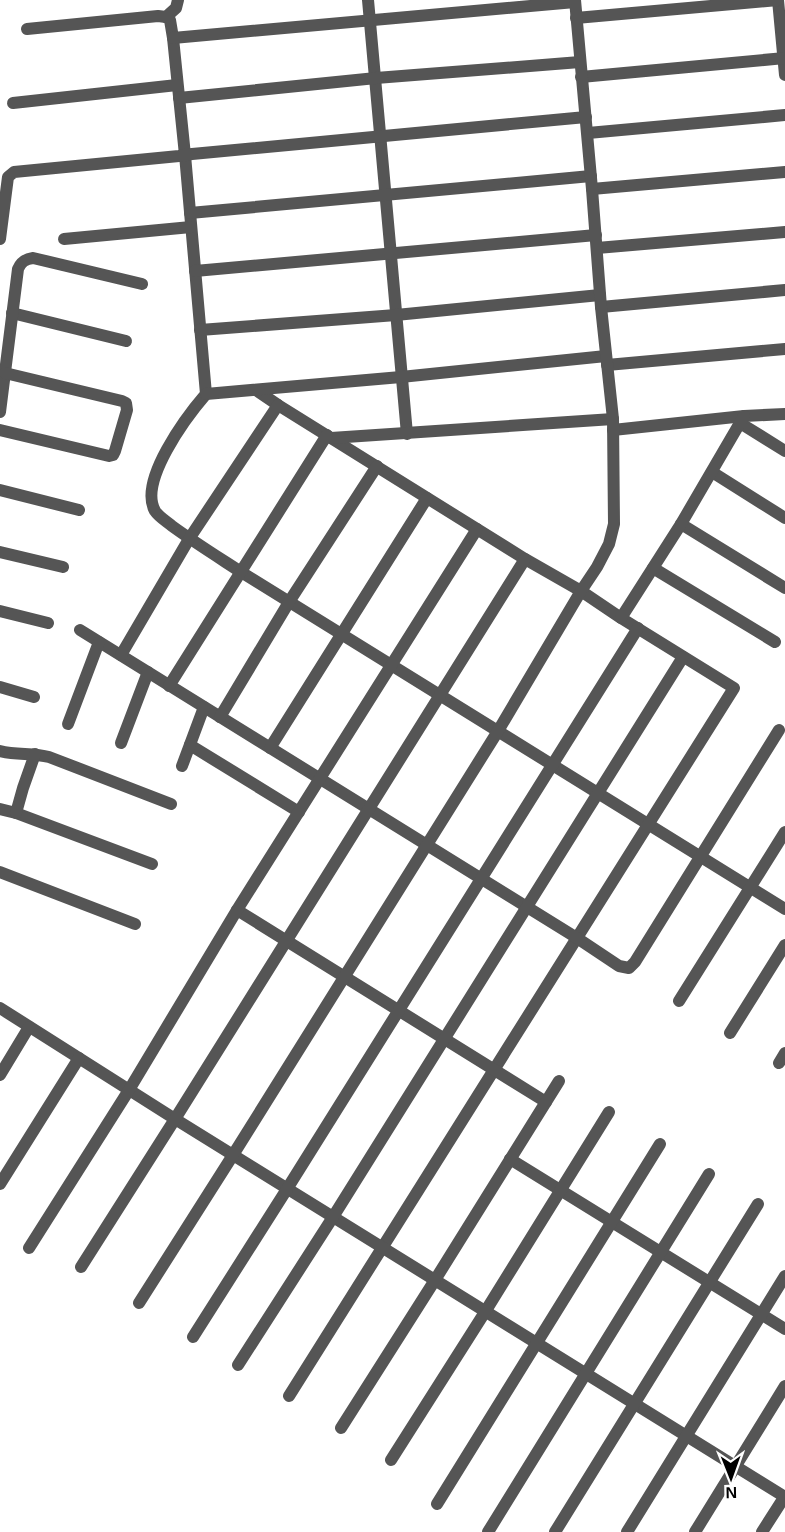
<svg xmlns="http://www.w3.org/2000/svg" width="785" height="1532" font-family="Arial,sans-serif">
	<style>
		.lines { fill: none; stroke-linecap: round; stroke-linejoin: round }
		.minor { stroke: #555; stroke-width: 12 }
	</style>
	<rect width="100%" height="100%" fill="#fff"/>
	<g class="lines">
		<g class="minor">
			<path d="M 368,0 L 407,434"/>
			<path d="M 778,0 L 785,75"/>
			<path d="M 166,17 L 170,20 L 173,38 L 185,155 L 206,394 C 187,416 138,481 155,511 C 159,517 166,521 172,526 C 194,542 218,557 241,572 L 785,909"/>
			<path d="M 576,18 L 778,0"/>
			<path d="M 27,29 L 158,16 L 166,17 L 176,8 L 178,0"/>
			<path d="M 173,38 L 575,2"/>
			<path d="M 581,77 L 785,58"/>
			<path d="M 179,98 L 376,78 L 580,62"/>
			<path d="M 13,103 L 177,85"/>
			<path d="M 588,133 L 785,115"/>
			<path d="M 592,189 L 785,172"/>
			<path d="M 190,213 L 591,176"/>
			<path d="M 0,239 L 8,177 L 14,172 L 179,156 L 192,154 L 586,117"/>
			<path d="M 64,239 L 191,227"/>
			<path d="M 597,248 L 785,232"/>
			<path d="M 195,271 L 596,235"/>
			<path d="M 601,307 L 785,290"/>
			<path d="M 12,313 L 126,341"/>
			<path d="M 200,330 L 396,315 L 600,295"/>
			<path d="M 607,365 L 785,349"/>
			<path d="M 256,390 L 278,405 L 525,559 L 581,591 L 621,618 L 734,688 L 289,1396"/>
			<path d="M 206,394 L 401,377 L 606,356"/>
			<path d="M 0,412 L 18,269 C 21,262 25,259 33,258 L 142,284"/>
			<path d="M 740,423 L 785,451"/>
			<path d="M 0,430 L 109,456 L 113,455 L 115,451 L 127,410 L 126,403 L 122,401 L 5,373"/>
			<path d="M 613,430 L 744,416 L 785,414"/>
			<path d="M 331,438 L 613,419"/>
			<path d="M 712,472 L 785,518"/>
			<path d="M 0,490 L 79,510"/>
			<path d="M 681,524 L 785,588"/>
			<path d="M 0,552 L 63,567"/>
			<path d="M 653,568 L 775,642"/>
			<path d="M 0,611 L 48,623"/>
			<path d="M 621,618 L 681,524 L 744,416"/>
			<path d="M 80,630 L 577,938 L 619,966 L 629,968 L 635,962 L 779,730"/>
			<path d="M 121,655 L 189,539 L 278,405"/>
			<path d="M 169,686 L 327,435"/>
			<path d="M 0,687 L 34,697"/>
			<path d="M 220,717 L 289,602 L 377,466"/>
			<path d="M 68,724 L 99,642"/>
			<path d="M 121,743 L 148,672"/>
			<path d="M 190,745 L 299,812"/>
			<path d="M 270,748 L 427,498"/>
			<path d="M 0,751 C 17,755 33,753 49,757 L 171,804"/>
			<path d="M 182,766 L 204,707"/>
			<path d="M 0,809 L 16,813 L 152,864"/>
			<path d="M 16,813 L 23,788 L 35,754"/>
			<path d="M 0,872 L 135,924"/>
			<path d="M 237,910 L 546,1102"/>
			<path d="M 679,1001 L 785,832"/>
			<path d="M 0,1008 L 175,1119 L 785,1497"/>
			<path d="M 730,1033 L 785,945"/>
			<path d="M 779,1063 L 785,1053"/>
			<path d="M 0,1075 L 29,1027"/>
			<path d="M 510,1159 L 785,1329"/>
			<path d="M 0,1184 L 79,1058"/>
			<path d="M 29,1248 L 129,1090 L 237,910 L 477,529"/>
			<path d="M 81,1267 L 175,1119 L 525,559"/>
			<path d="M 139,1303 L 233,1155 L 498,731 L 581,591 L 597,567 L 609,544 L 614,524 L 613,419 L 601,307 L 592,189 L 575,0"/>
			<path d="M 193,1337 L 287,1189 L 638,628"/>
			<path d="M 238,1365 L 333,1217 L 683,657"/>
			<path d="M 341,1428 L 435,1280 L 559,1081"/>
			<path d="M 391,1460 L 485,1312 L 609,1112"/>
			<path d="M 437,1504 L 660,1144"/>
			<path d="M 488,1532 L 709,1174"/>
			<path d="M 555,1532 L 758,1204"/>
			<path d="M 627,1532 L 785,1276"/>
			<path d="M 695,1532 L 785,1386"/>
			<path d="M 762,1532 L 785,1496"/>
		</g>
	</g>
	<g transform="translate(731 1478) rotate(179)" stroke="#ffffff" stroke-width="4.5" paint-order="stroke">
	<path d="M0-4.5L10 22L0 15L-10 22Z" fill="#000000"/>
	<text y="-9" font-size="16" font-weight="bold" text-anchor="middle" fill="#000000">N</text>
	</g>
</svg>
